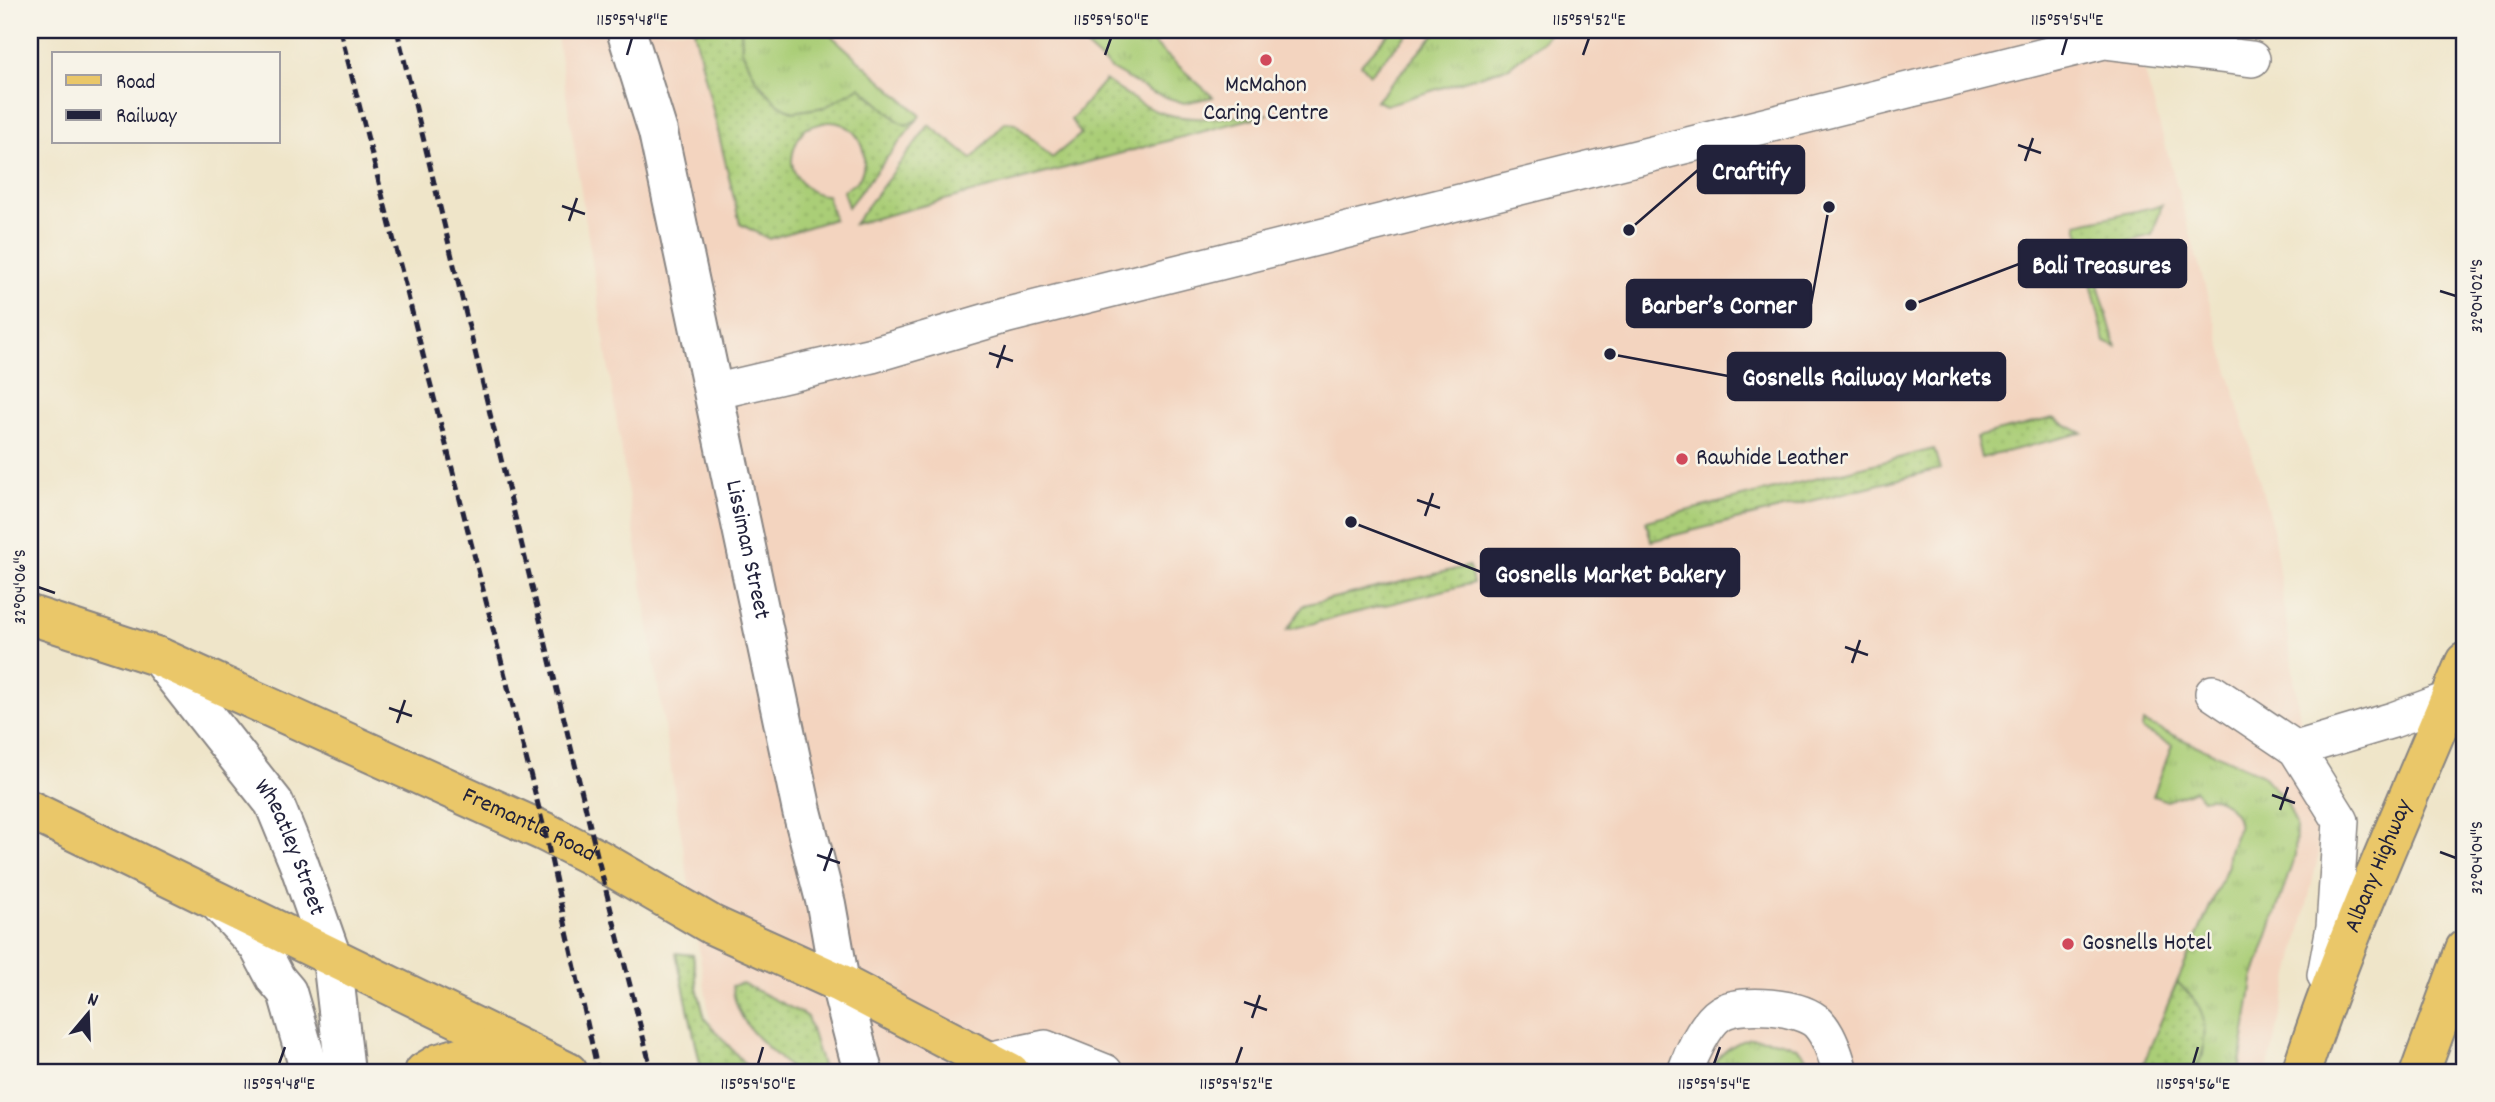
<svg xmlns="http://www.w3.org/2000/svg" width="2495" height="1102" font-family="Dekko,sans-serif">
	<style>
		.built { fill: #f3d4bf }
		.grass { fill: url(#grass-tufts); stroke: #667859; stroke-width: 2 }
		.garden { fill: url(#garden-dots); stroke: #667859; stroke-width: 2 }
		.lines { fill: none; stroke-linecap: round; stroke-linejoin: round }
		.service-casing { stroke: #888482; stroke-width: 38 }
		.minor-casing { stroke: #888482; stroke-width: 42 }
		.tertiary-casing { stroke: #888482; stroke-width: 42 }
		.primary-casing { stroke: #888482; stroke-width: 42 }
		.trunk-casing { stroke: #888482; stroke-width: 42 }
		.service { stroke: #fff; stroke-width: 35 }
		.minor { stroke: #fff; stroke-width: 38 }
		.tertiary { stroke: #fff; stroke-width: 38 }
		.primary { stroke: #eac769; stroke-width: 38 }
		.trunk { stroke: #eac769; stroke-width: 38 }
		.rail { stroke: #22223b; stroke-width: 5; stroke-dasharray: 10 5; stroke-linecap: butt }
		.ticks { fill: none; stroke: #22223b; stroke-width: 2.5 }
		.poi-dot { fill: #d1495b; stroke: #f7f3e8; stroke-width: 2.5 }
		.labels { text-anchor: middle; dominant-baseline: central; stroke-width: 5; stroke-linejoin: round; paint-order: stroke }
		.poi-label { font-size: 24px; fill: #22223b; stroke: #f7f3e8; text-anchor: start }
		.street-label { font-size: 24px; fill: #22223b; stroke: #f7f3e8 }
		.leader { fill: none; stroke: #22223b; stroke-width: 2.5 }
		.callout-dot { fill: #22223b; stroke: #f7f3e8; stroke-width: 2.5 }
		.callout { fill: #22223b; stroke: #22223b; stroke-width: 2.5 }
		.callout-label { font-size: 26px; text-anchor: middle; font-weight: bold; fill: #fff }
		.neatline { fill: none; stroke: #22223b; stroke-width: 2.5 }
		.ticks-label { font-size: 18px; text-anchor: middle; fill: #22223b }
	</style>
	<defs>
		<pattern id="grass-tufts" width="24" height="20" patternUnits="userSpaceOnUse" patternTransform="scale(1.75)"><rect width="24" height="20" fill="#aace77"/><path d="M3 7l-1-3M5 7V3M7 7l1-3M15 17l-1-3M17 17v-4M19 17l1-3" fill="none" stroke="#92b168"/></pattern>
		<pattern id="garden-dots" width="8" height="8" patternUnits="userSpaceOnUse" patternTransform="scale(1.75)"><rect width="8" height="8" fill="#aace77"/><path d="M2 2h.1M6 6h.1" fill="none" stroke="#92b168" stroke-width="1.8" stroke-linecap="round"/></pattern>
	</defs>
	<rect width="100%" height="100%" fill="#f7f3e8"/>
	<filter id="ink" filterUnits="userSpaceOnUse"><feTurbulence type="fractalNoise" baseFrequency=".0143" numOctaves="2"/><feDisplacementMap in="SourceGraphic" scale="14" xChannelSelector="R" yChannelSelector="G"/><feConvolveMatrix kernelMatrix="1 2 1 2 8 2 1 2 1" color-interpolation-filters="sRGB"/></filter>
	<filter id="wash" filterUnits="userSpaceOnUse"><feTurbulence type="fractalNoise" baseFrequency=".00686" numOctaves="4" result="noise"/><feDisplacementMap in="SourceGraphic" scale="28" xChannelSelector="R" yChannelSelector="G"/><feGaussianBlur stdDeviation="1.57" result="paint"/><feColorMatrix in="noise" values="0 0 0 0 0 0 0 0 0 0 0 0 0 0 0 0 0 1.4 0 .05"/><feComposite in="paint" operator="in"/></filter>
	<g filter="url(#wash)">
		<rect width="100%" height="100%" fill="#efe5c9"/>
		<path class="built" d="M 556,30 L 2133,30 L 2273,529 L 2319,854 L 2267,1072 L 718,1072 Z"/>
		<g class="grass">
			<path d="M 741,30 L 825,30 L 920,115 L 917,120 L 907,125 L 899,122 L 860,87 L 825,107 L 793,112 L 777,103 L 757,81 L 742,51 Z"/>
			<path d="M 1068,30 L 1116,30 L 1121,34 L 1141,32 L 1213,97 L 1184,103 L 1153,93 L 1111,69 Z"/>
			<path d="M 1392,30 L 1411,30 L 1370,74 L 1361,64 Z"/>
			<path d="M 1438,30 L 1551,30 L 1544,40 L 1509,67 L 1386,105 L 1376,101 Z"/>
			<path d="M 2143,722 L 2261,774 L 2286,800 L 2296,825 L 2295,855 L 2253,980 L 2239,1072 L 2192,1072 L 2203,1055 L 2204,1043 L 2186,991 L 2177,982 L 2228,865 C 2224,838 2256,828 2224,803 C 2217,798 2210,797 2202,799 L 2195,790 L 2167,801 L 2153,796 L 2172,745 L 2142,730 Z"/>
			<path d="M 1750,1038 C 1778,1039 1805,1043 1815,1072 L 1711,1072 C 1718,1053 1732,1044 1750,1038 Z"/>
		</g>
		<g class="garden">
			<path d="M 694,30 L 741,30 L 742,51 L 757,81 L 777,103 L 793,112 L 825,107 L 860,87 L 899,122 L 907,125 L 917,120 L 848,207 L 843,191 C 848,187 857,183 860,177 C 871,154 859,124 831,122 C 824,121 812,127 804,129 C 798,139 792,149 792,162 C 793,178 810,196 827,195 L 834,219 L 769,239 L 740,224 Z"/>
			<path d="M 1105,80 C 1121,91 1138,104 1156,111 C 1190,124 1233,116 1269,114 L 854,224 L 929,125 L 972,159 L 1005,122 L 1015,123 L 1052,158 L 1081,134 L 1071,120 Z"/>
			<path d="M 2162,205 L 2152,235 L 2089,252 L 2116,347 L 2105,342 L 2077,224 Z"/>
			<path d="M 2053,418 L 2082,433 L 1981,458 L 1976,437 Z"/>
			<path d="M 1934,449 L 1940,469 L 1651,541 L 1646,521 Z"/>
			<path d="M 1469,566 L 1473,583 L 1287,630 L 1304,605 Z"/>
			<path d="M 676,953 L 693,955 L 697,987 L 705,1019 L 752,1072 L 702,1072 Z"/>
			<path d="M 2177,982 C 2198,1001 2207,1013 2204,1041 C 2203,1054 2201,1063 2192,1072 L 2140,1072 Z"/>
			<path d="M 742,983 L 807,1016 L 824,1072 L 794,1072 C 765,1043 738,1029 732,986 Z"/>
		</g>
	</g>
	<g filter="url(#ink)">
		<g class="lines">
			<defs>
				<g id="service">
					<path d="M 713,392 L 872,355 L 1008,315 L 2104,41 L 2252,59"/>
					<path d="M 2213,693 L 2296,749 L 2341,821 L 2334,927 L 2325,975"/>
					<path d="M 2296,749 L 2393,720 L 2450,699"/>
					<path d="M 988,1060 L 1045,1048 L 1105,1072"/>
					<path d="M 1685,1072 C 1691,1055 1705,1023 1721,1013 C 1741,1001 1801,1006 1818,1023 C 1830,1036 1836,1056 1840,1072"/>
				</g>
				<g id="minor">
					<path id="s1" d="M 626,30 L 658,132 L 802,811 L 826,904 L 840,983 L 863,1072"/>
				</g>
				<g id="tertiary">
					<path id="s2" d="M 159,657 L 274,803 L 299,864 L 332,958 L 345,1072"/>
					<path d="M 218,902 L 258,945 L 276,979 L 287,992 L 310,1072"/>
				</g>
				<g id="primary">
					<path id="s3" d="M 30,615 L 159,657 L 545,832 L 598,859 L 712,925 L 840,983 L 1010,1072"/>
					<path d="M 30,810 L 568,1072"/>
					<path d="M 424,1072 L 439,1063 L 506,1043"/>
				</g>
				<g id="trunk">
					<path id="s4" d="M 2301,1072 C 2347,932 2409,798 2465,662"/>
					<path d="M 2420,1072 L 2465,949"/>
				</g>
			</defs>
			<use href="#service" class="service-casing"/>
			<use href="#minor" class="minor-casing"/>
			<use href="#tertiary" class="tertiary-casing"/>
			<use href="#primary" class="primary-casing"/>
			<use href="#trunk" class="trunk-casing"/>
			<use href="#service" class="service"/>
			<use href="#minor" class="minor"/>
			<use href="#tertiary" class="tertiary"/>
			<use href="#primary" class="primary"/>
			<use href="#trunk" class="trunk"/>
			<g class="rail">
				<path d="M 340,30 L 545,832 L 598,1072"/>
				<path d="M 397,30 L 598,859 L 652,1072"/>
			</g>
		</g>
	</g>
	<path class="ticks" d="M 627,55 L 632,38M 1105,55 L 1111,38M 1583,55 L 1589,38M 2062,55 L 2067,38M 2018,145 L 2041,153M 2025,161 L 2033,138M 562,206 L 585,214M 569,221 L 577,198M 2440,291 L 2456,296M 989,353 L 1013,361M 997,368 L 1005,345M 1417,500 L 1440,508M 1425,516 L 1433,493M 38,587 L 55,593M 1845,647 L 1868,655M 1852,663 L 1860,640M 389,708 L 412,716M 397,723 L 405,700M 2272,795 L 2295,803M 2280,810 L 2288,787M 2440,852 L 2456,858M 817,855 L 840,863M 824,871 L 832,848M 1244,1002 L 1267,1010M 1252,1018 L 1260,995M 279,1064 L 285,1047M 758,1064 L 763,1047M 1236,1064 L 1242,1047M 1714,1064 L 1720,1047M 2193,1064 L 2198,1047"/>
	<g class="poi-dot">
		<circle cx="1266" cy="60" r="7"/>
		<circle cx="1682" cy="459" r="7"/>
		<circle cx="2068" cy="944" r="7"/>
	</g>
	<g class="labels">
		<g class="poi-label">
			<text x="1266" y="86" text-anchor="middle">McMahon<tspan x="1266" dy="28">Caring Centre</tspan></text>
			<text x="1696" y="459">Rawhide Leather</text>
			<text x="2082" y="944">Gosnells Hotel</text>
		</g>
		<g class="street-label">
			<text stroke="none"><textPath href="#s1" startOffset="534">Lissiman Street</textPath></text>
			<text stroke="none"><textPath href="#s3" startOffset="542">Fremantle Road</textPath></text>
			<text stroke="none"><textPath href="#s2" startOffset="233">Wheatley Street</textPath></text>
			<text stroke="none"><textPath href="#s4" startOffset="220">Albany Highway</textPath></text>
		</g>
	</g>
	<path class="leader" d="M1629 230L1698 170M1911 305L2019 264M1829 207L1811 304M1610 354L1728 376M1351 522L1481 572"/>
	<g class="callout-dot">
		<circle cx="1629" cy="230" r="7"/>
		<circle cx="1911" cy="305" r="7"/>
		<circle cx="1829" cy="207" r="7"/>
		<circle cx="1610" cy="354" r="7"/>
		<circle cx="1351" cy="522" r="7"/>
	</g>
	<g class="callout">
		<rect x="1698" y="146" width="106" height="47" rx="7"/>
		<rect x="2019" y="240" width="167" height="47" rx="7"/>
		<rect x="1627" y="280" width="184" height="47" rx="7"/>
		<rect x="1728" y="353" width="277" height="47" rx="7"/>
		<rect x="1481" y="549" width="258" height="47" rx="7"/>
	</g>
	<g class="callout-label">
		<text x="1751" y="179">Craftify</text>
		<text x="2102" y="273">Bali Treasures</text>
		<text x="1719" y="313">Barber’s Corner</text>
		<text x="1867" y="385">Gosnells Railway Markets</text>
		<text x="1610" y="582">Gosnells Market Bakery</text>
	</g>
	<rect width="2495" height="1102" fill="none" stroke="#f7f3e8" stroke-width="77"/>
	<rect x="52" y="52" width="228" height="91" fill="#f7f3e8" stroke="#a29fa3" stroke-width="2"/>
	<rect x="66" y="75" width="35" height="10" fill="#eac769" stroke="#a29fa3" stroke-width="2"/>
	<text x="116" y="88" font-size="21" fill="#22223b">Road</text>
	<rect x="66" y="110" width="35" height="10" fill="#22223b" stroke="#a29fa3" stroke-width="2"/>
	<text x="116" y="122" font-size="21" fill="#22223b">Railway</text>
	<g transform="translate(88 1014) rotate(19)" stroke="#f7f3e8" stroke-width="5" paint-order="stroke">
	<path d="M0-5L12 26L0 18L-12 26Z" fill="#22223b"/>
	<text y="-10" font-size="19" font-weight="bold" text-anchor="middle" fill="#22223b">N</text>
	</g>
	<rect x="38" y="38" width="2418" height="1026" class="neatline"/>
	<g class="ticks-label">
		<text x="632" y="25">115°59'48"E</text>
		<text x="1111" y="25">115°59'50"E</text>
		<text x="1589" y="25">115°59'52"E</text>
		<text x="2067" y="25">115°59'54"E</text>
		<text transform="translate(2476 296) rotate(-90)" y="6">32°04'02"S</text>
		<text transform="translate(19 587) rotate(-90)" y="6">32°04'06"S</text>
		<text transform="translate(2476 858) rotate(-90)" y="6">32°04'04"S</text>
		<text x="279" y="1089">115°59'48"E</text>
		<text x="758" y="1089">115°59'50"E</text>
		<text x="1236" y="1089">115°59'52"E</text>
		<text x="1714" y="1089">115°59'54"E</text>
		<text x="2193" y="1089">115°59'56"E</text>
	</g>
</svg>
